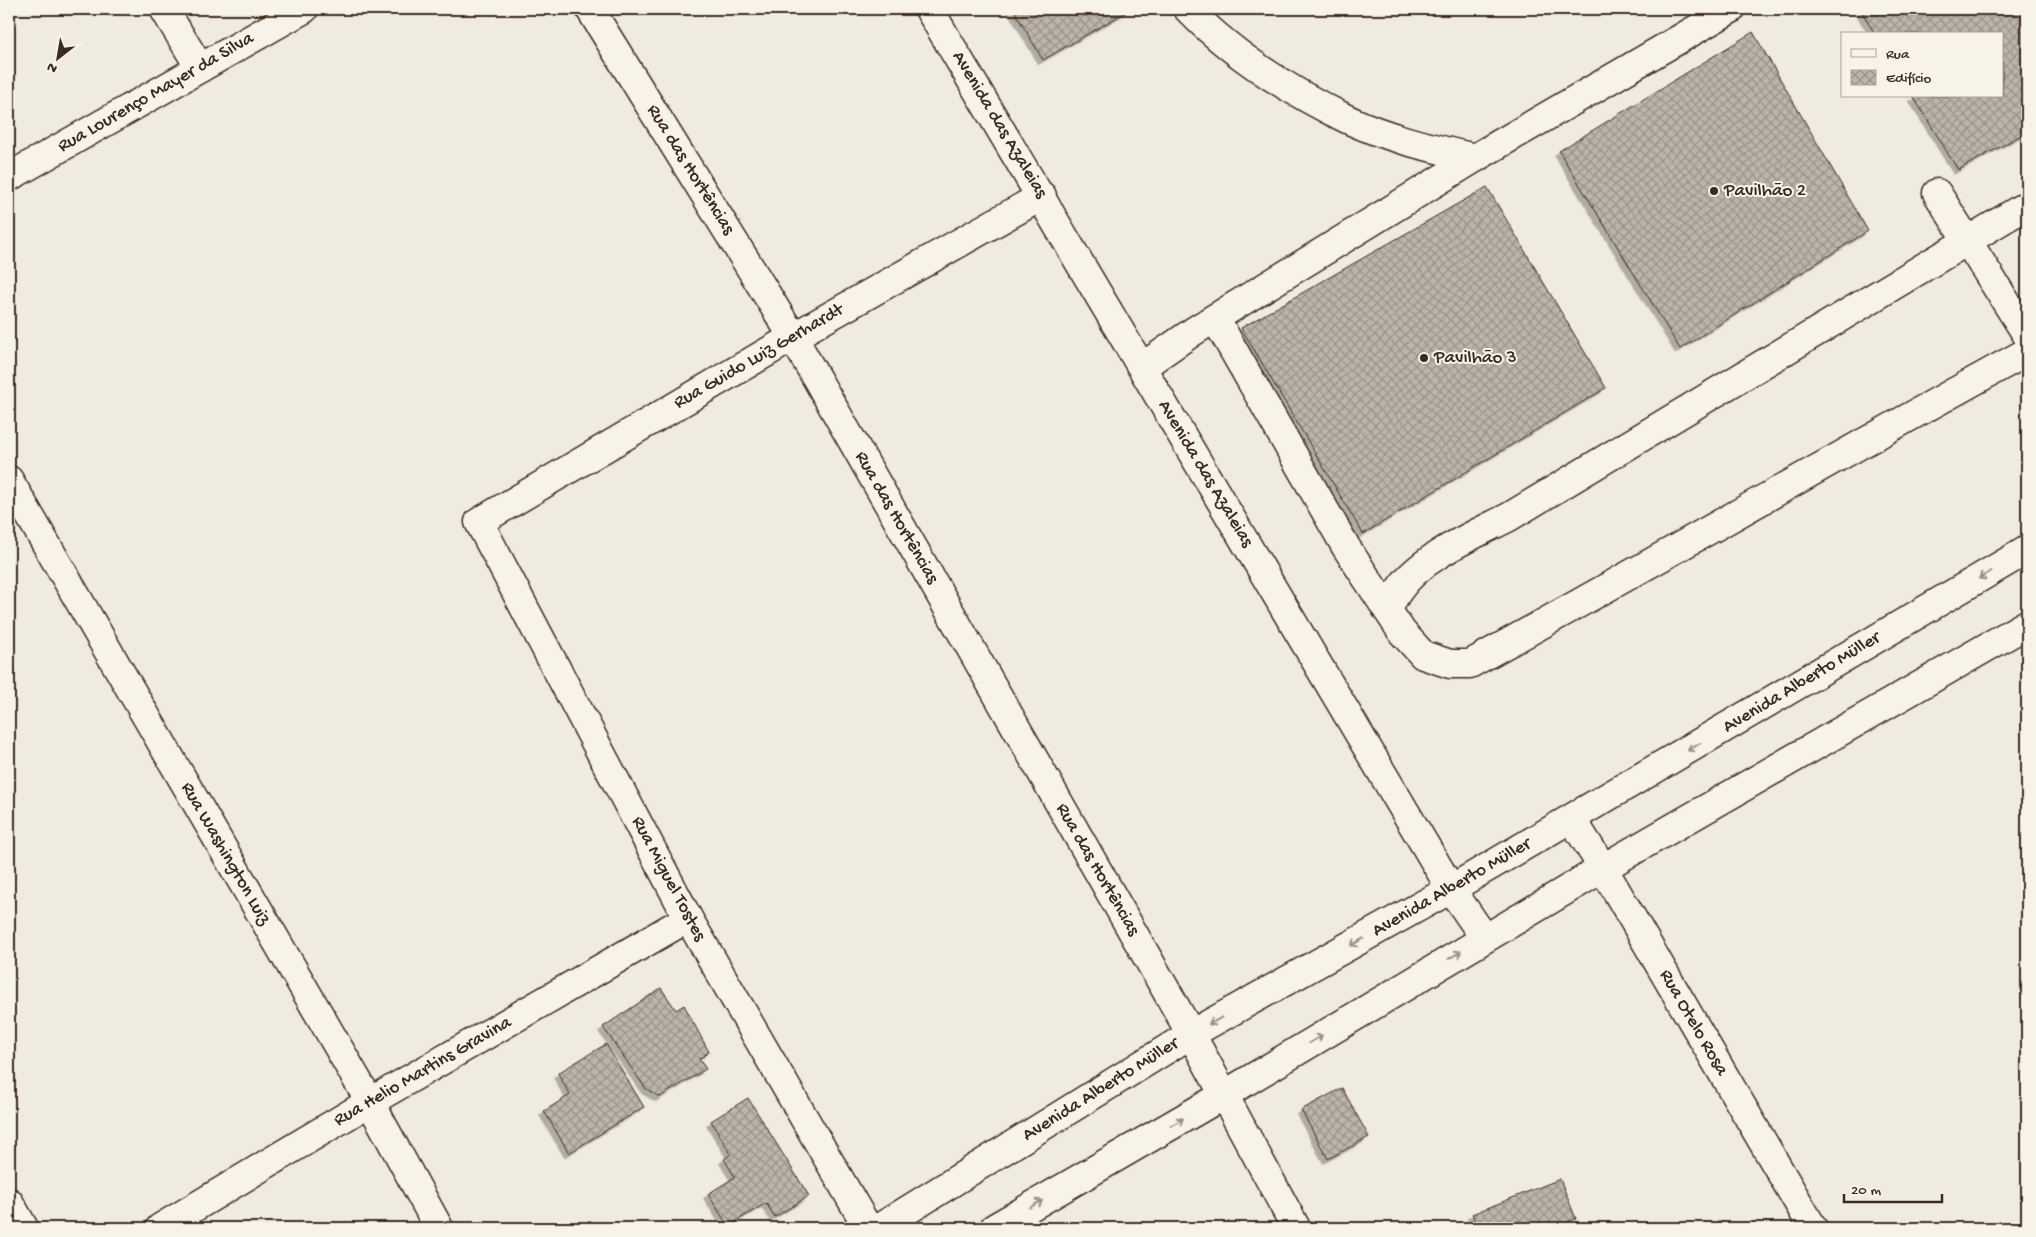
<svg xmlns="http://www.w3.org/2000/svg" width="2036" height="1237" font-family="'Gochi Hand',sans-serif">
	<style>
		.building { fill: url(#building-cross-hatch); stroke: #3b2a1e; filter: url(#shadow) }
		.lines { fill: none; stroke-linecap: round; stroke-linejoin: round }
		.minor-casing { stroke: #3b2a1e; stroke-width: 31 }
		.major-casing { stroke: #3b2a1e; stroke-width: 31 }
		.minor { stroke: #f7f3e8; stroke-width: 28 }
		.major { stroke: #f7f3e8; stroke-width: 28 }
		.oneway { stroke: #998e83 }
		.poi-dot { fill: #3b2a1e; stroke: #f7f3e8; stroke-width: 2 }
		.labels { text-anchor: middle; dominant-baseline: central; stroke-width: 4; stroke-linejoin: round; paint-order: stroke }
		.street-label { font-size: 19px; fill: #3b2a1e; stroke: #f7f3e8 }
		.poi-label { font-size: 19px; fill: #3b2a1e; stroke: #f7f3e8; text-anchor: start }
	</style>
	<defs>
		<pattern id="building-cross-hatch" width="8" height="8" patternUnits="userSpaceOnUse" patternTransform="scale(1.25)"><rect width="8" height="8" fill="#bdb5aa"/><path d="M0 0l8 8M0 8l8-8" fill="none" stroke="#9b938a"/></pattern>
		<filter id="shadow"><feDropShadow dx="-4.5" dy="4.5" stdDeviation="0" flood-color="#0004"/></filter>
	</defs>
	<rect width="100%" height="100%" fill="#efebe0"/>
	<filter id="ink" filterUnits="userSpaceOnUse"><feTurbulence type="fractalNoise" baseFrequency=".02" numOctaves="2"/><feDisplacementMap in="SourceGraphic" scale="10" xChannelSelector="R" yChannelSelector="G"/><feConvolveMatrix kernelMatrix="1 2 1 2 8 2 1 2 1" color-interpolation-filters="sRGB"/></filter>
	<g filter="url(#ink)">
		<g class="building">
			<path d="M 1013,9 L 1131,9 L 1043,60 Z"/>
			<path d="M 1860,9 L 2027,9 L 2027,132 L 1958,170 L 1913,96 L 2002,96 L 2002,34 L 1875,34 Z"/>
			<path d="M 1753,32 L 1868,231 L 1680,349 L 1559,151 Z"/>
			<path d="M 1487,187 L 1606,388 L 1363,534 L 1241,328 Z"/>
			<path d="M 661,988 L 676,1010 L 684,1005 L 709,1052 L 699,1059 L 706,1069 L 660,1097 L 646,1089 L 603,1027 Z"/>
			<path d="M 606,1044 L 644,1107 L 569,1153 L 544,1111 L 570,1095 L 558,1073 Z"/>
			<path d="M 1342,1088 L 1369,1137 L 1328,1159 L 1301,1110 Z"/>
			<path d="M 748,1098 L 809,1196 L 775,1217 L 766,1203 L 728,1226 L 708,1194 L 735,1177 L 724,1159 L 731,1154 L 711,1121 Z"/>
			<path d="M 1560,1179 L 1576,1219 L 1552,1228 L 1478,1228 L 1472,1214 Z"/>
		</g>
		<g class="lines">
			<defs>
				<g id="minor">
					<path d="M 164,9 L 200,68"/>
					<path d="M 590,9 L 793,337 L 1191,1034 L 1296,1228"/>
					<path d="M 929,9 L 1451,889 L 1484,937"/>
					<path d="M 1188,9 C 1232,55 1290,91 1347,119 C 1387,138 1432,148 1475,158"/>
					<path d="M 9,177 L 304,9"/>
					<path d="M 1937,193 L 2027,335"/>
					<path d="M 1215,318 L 1346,547 L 1402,632 L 1423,655 L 1450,664 L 1470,664 C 1657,561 1840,454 2027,352"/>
					<path d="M 1142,367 L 1194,331 L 1475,158 L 1731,9"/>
					<path d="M 9,480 L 370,1102 L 439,1228"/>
					<path d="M 1388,610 C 1391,604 1394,596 1399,590 C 1421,557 1474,535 1509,517 L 2027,205"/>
					<path d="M 1572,819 L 1603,868 L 1813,1228"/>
					<path d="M 9,1202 L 24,1228"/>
					<path d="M 160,1228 L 370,1102 L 688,918"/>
					<path d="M 868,1228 L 688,918 L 479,522 L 793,337 L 1042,196"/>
				</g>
				<g id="major">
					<path d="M 879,1228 L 1191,1034 L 1451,889 L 2027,550"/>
					<path d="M 994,1228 L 1222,1096 L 1603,868 L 2027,624"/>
				</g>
			</defs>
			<use href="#minor" class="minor-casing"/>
			<use href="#major" class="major-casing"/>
			<use href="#minor" class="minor"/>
			<use href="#major" class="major"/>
		</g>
		<defs><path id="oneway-shaft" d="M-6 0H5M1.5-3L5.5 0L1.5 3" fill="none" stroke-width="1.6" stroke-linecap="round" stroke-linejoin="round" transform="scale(1.25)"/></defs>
		<g class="oneway">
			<use href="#oneway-shaft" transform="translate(1985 575) rotate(149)"/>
			<use href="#oneway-shaft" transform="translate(1694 747) rotate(149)"/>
			<use href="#oneway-shaft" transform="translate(1357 942) rotate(151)"/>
			<use href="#oneway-shaft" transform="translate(1455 955) rotate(-31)"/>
			<use href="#oneway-shaft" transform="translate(1215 1021) rotate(151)"/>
			<use href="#oneway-shaft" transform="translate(1316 1039) rotate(-31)"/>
			<use href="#oneway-shaft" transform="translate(1177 1122) rotate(-30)"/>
			<use href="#oneway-shaft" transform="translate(1036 1204) rotate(-30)"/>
		</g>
	</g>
	<g class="poi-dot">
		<circle cx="1714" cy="191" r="5"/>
		<circle cx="1424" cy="358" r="5"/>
	</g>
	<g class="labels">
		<g class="street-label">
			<text transform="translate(156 93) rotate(-30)">Rua Lourenço Mayer da Silva</text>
			<text transform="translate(999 125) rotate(59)">Avenida das Azaleias</text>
			<text transform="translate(690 170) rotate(58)">Rua das Hortências</text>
			<text transform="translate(759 357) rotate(-30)">Rua Guido Luiz Gerhardt</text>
			<text transform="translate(1205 474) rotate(59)">Avenida das Azaleias</text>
			<text transform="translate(896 518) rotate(60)">Rua das Hortências</text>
			<text transform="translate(1802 683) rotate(-31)">Avenida Alberto Müller</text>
			<text transform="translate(225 854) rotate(60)">Rua Washington Luiz</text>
			<text transform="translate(1097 870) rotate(60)">Rua das Hortências</text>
			<text transform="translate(668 879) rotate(62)">Rua Miguel Tostes</text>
			<text transform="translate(1452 888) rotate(-30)">Avenida Alberto Müller</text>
			<text transform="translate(1693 1023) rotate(60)">Rua Otelo Rosa</text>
			<text transform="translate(423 1072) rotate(-30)">Rua Helio Martins Gravina</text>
			<text transform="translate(1101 1090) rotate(-32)">Avenida Alberto Müller</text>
		</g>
		<g class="poi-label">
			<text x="1724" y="191">Pavilhão 2</text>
			<text x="1434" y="358">Pavilhão 3</text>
		</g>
	</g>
	<rect width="2036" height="1237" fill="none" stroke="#f7f3e8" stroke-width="30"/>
	<rect x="15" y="15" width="2006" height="1207" fill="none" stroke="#3b2a1e" stroke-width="2" filter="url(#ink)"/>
	<rect x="1841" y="32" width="162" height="65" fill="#f7f3e8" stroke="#aca397"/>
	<rect x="1851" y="49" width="25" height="8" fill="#f7f3e8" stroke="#aca397"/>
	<text x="1886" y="58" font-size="15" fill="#3b2a1e">Rua</text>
	<rect x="1851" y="70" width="25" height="15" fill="url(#building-cross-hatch)" stroke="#aca397"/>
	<text x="1886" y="82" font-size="15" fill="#3b2a1e">Edifício</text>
	<g transform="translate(58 58) rotate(211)" stroke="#f7f3e8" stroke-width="4" paint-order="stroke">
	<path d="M0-4L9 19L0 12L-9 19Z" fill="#3b2a1e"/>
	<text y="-8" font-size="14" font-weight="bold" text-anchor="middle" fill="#3b2a1e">N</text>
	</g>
	<path d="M1844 1194v8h98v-8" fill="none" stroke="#3b2a1e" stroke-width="2.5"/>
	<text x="1851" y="1194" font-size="15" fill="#3b2a1e" stroke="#f7f3e8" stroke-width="4" paint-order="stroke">20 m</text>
</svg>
